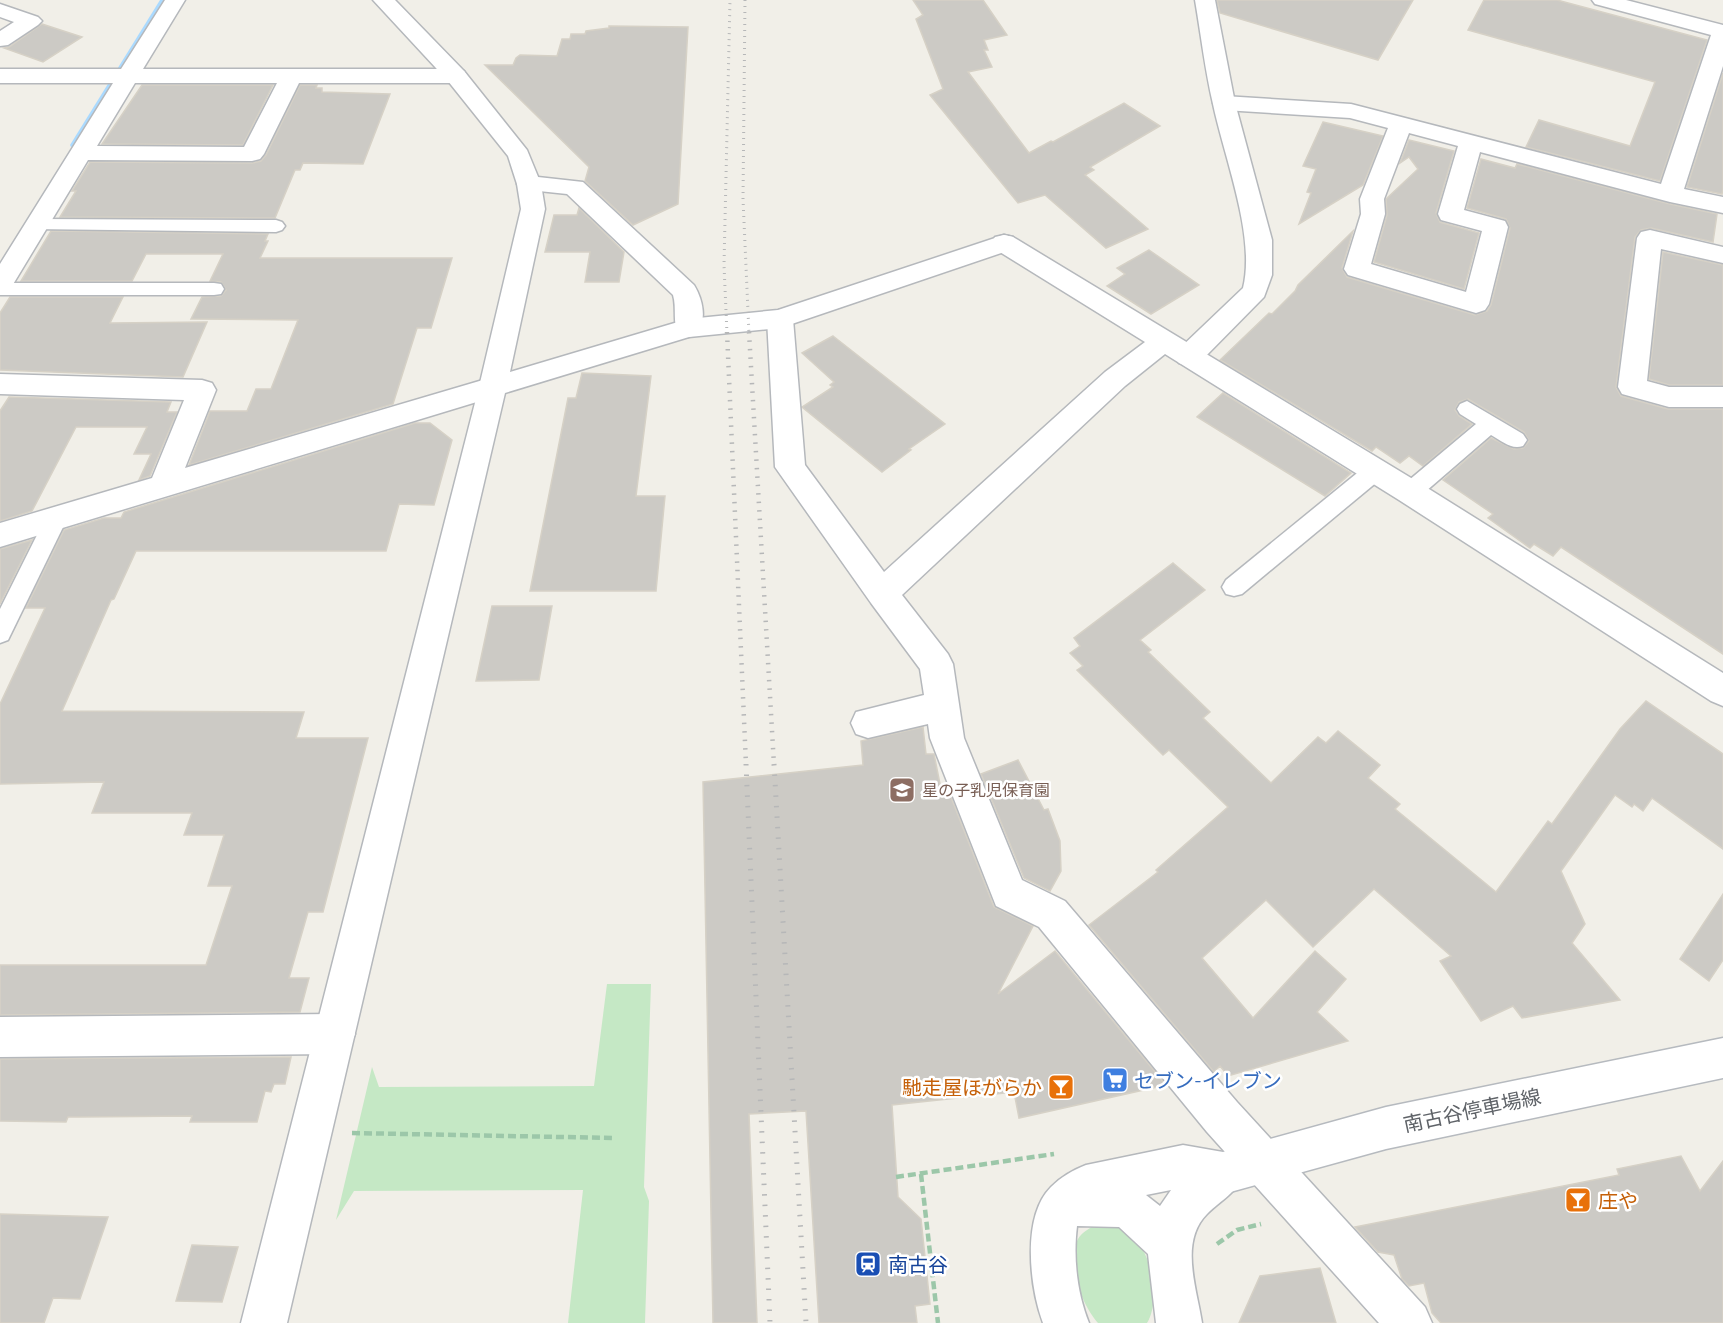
<svg xmlns="http://www.w3.org/2000/svg" width="1723" height="1323" font-family="Quicksand,'Noto Sans JP',sans-serif">
	<style>
		.green { fill: #c5e8c5 }
		.lines { fill: none; stroke-linecap: round; stroke-linejoin: round }
		.stream { fill: #aadaff; fill-rule: evenodd }
		.building { fill: #cccac5; stroke: #d6d1c6; stroke-width: 1.5 }
		.service-casing { stroke: #b5b8bc; stroke-width: 3 }
		.minor-casing { stroke: #b5b8bc; stroke-width: 3 }
		.tertiary-casing { stroke: #b5b8bc; stroke-width: 3 }
		.secondary-casing { stroke: #b6babf; stroke-width: 3 }
		.path { stroke: #9cc7a9; stroke-width: 4.5; stroke-dasharray: 8 4; stroke-linecap: butt }
		.service { fill: #fff; fill-rule: evenodd }
		.minor { fill: #fff; fill-rule: evenodd }
		.tertiary { fill: #fff; fill-rule: evenodd }
		.secondary { fill: #fff; fill-rule: evenodd }
		.rail-far2 { stroke: #b6b7b8; stroke-width: 3; stroke-dasharray: 1 5; stroke-linecap: butt }
		.rail-far1 { stroke: #b6b7b8; stroke-width: 4.5; stroke-dasharray: 1.5 7; stroke-linecap: butt }
		.rail { stroke: #b6b7b8; stroke-width: 5; stroke-dasharray: 1.5 9; stroke-linecap: butt }
		.labels { text-anchor: middle; dominant-baseline: central; stroke-width: 5; stroke-linejoin: round; paint-order: stroke }
		.education-label { font-size: 16px; fill: #785e54; stroke: #fff; text-anchor: start }
		.near-shop-label { font-size: 20px; fill: #366cbe; stroke: #fff; text-anchor: start }
		.near-food-label { font-size: 20px; fill: #c56008; stroke: #fff; text-anchor: end }
		.near-street-label { font-size: 20px; fill: #5f6368; stroke: #fff }
		.near-transit-label { font-size: 20px; fill: #164399; stroke: #fff; text-anchor: start }
	</style>
	<rect width="100%" height="100%" fill="#f1efe8"/>
	<g class="green">
		<path d="M 607,984 L 651,984 L 644,1187 L 649,1201 L 645,1323 L 568,1323 L 583,1190 L 354,1191 L 336,1220 L 372,1067 L 379,1087 L 594,1086 Z"/>
		<path d="M 1097,1224 L 1119,1224 C 1126,1231 1137,1239 1142,1248 C 1153,1267 1159,1304 1147,1323 L 1098,1323 C 1082,1305 1065,1262 1078,1239 C 1082,1232 1090,1228 1097,1224 Z"/>
	</g>
	<g class="lines">
		<path class="stream" d="M 160,0 L 168,0 L 78,145 L 71,147 L 70,145 Z"/>
	</g>
	<g class="building">
		<path d="M 913,0 L 983,0 L 1007,35 L 984,40 L 988,50 L 984,50 L 992,67 L 968,72 L 1029,153 L 1051,141 L 1053,142 L 1124,103 L 1160,126 L 1090,167 L 1094,170 L 1085,175 L 1148,229 L 1106,248 L 1045,195 L 1018,203 L 930,95 L 943,89 L 916,19 L 923,15 Z"/>
		<path d="M 1217,0 L 1413,0 L 1378,60 L 1220,13 Z"/>
		<path d="M 1484,0 L 1557,0 L 1707,40 L 1660,181 L 1526,147 L 1539,120 L 1630,146 L 1655,82 L 1468,30 Z"/>
		<path d="M 42,24 L 82,37 L 43,62 L 4,48 L 9,47 Z"/>
		<path d="M 609,26 L 688,27 L 678,204 L 633,225 L 585,181 L 589,167 L 485,65 L 513,65 L 516,58 L 520,55 L 557,56 L 562,39 L 570,39 L 571,34 L 585,34 L 586,31 L 609,28 Z"/>
		<path d="M 1723,73 L 1723,190 L 1722,194 L 1687,187 Z"/>
		<path d="M 142,85 L 273,85 L 243,145 L 102,144 Z"/>
		<path d="M 300,85 L 317,85 L 316,88 L 322,88 L 322,92 L 390,94 L 363,164 L 303,163 L 300,170 L 295,170 L 275,218 L 60,217 L 76,191 L 72,191 L 90,162 L 252,163 L 261,161 L 266,155 Z"/>
		<path d="M 1323,122 L 1383,136 L 1363,185 L 1299,224 L 1311,193 L 1307,192 L 1316,169 L 1303,166 Z"/>
		<path d="M 1409,140 L 1454,151 L 1436,213 L 1440,222 L 1479,233 L 1464,289 L 1374,262 L 1387,215 L 1386,199 L 1418,169 L 1409,157 L 1400,163 Z"/>
		<path d="M 1481,159 L 1515,168 L 1517,164 L 1670,204 L 1717,214 L 1713,242 L 1651,228 L 1641,230 L 1635,237 L 1616,387 L 1621,396 L 1668,409 L 1723,409 L 1723,654 L 1561,547 L 1553,556 L 1534,544 L 1530,548 L 1488,518 L 1493,514 L 1443,480 L 1491,438 L 1514,449 L 1523,448 L 1529,441 L 1524,432 L 1468,399 L 1459,402 L 1455,410 L 1459,416 L 1472,424 L 1423,466 L 1409,456 L 1400,463 L 1376,447 L 1372,451 L 1220,360 L 1269,313 L 1272,314 L 1295,291 L 1298,285 L 1353,231 L 1342,268 L 1347,277 L 1475,315 L 1487,311 L 1491,305 L 1510,228 L 1506,219 L 1467,208 Z"/>
		<path d="M 579,208 L 624,252 L 619,282 L 585,282 L 590,252 L 545,252 L 554,215 L 577,215 Z"/>
		<path d="M 51,231 L 268,234 L 265,241 L 268,241 L 260,258 L 452,258 L 431,328 L 417,328 L 393,404 L 189,465 L 210,411 L 247,411 L 256,389 L 271,389 L 298,320 L 191,319 L 202,297 L 221,296 L 226,290 L 221,282 L 210,281 L 223,254 L 146,254 L 132,281 L 21,281 Z"/>
		<path d="M 1149,250 L 1199,285 L 1151,314 L 1107,286 L 1125,274 L 1117,268 Z"/>
		<path d="M 1663,252 L 1723,265 L 1723,385 L 1669,385 L 1649,379 Z"/>
		<path d="M 123,297 L 110,323 L 207,322 L 183,377 L 0,370 L 0,313 L 10,297 Z"/>
		<path d="M 833,336 L 945,424 L 909,449 L 911,450 L 882,472 L 802,407 L 833,387 L 830,385 L 834,382 L 802,353 Z"/>
		<path d="M 582,373 L 651,376 L 636,496 L 665,496 L 656,591 L 530,591 L 568,398 L 576,398 Z"/>
		<path d="M 1223,393 L 1351,473 L 1325,496 L 1197,417 Z"/>
		<path d="M 9,397 L 171,402 L 167,412 L 177,412 L 150,476 L 139,480 L 151,454 L 134,454 L 147,427 L 76,427 L 32,511 L 0,521 L 0,411 Z"/>
		<path d="M 415,423 L 430,423 L 452,440 L 434,505 L 399,504 L 386,551 L 136,551 L 114,599 L 111,600 L 62,711 L 304,712 L 296,738 L 368,738 L 323,912 L 308,912 L 289,978 L 309,978 L 300,1012 L 0,1015 L 0,965 L 206,965 L 232,886 L 208,886 L 224,835 L 184,835 L 192,813 L 92,813 L 104,782 L 0,784 L 0,704 L 45,608 L 26,608 L 64,530 L 104,518 L 121,518 L 124,512 Z"/>
		<path d="M 32,540 L 0,604 L 0,549 Z"/>
		<path d="M 1173,563 L 1205,590 L 1140,640 L 1151,650 L 1148,652 L 1210,712 L 1203,718 L 1271,783 L 1318,737 L 1326,743 L 1338,731 L 1380,765 L 1368,778 L 1400,804 L 1395,809 L 1496,892 L 1548,821 L 1552,824 L 1620,729 L 1646,701 L 1723,754 L 1723,849 L 1652,798 L 1643,811 L 1634,804 L 1632,807 L 1615,795 L 1561,871 L 1585,924 L 1572,943 L 1620,1000 L 1522,1018 L 1513,1006 L 1481,1021 L 1440,961 L 1451,956 L 1374,889 L 1313,947 L 1266,900 L 1202,958 L 1253,1018 L 1315,951 L 1346,979 L 1317,1012 L 1348,1041 L 1228,1076 L 1220,1066 L 1214,1072 L 1089,925 L 1158,872 L 1156,870 L 1228,807 L 1169,750 L 1163,755 L 1077,670 L 1083,666 L 1070,653 L 1080,646 L 1074,638 Z"/>
		<path d="M 492,606 L 552,606 L 539,680 L 476,681 Z"/>
		<path d="M 923,727 L 926,754 L 934,754 L 941,789 L 947,787 L 994,907 L 1033,926 L 998,994 L 1055,951 L 1166,1085 L 1019,1118 L 1014,1092 L 892,1105 L 898,1197 L 921,1219 L 930,1304 L 915,1306 L 917,1323 L 819,1323 L 806,1111 L 749,1114 L 757,1323 L 713,1323 L 703,782 L 863,765 L 861,741 Z"/>
		<path d="M 1018,760 L 1044,810 L 1048,809 L 1060,841 L 1061,871 L 1050,891 L 1024,878 L 981,774 Z"/>
		<path d="M 1723,894 L 1723,960 L 1709,981 L 1680,959 Z"/>
		<path d="M 291,1057 L 285,1084 L 274,1084 L 271,1092 L 265,1091 L 257,1122 L 190,1122 L 192,1116 L 78,1117 L 68,1117 L 66,1122 L 0,1121 L 0,1059 Z"/>
		<path d="M 1681,1156 L 1700,1191 L 1723,1161 L 1723,1323 L 1441,1323 L 1432,1313 L 1424,1283 L 1409,1286 L 1402,1279 L 1394,1255 L 1378,1252 L 1355,1227 L 1619,1175 L 1617,1169 Z"/>
		<path d="M 0,1214 L 108,1217 L 80,1299 L 53,1298 L 44,1323 L 0,1323 Z"/>
		<path d="M 192,1245 L 238,1247 L 222,1302 L 176,1301 Z"/>
		<path d="M 1320,1268 L 1336,1323 L 1239,1323 L 1260,1276 Z"/>
	</g>
	<g class="lines">
		<defs>
			<g id="service">
				<path d="M 37,219 L 276,220 L 282,222 L 285,226 L 282,230 L 276,232 L 31,229 L 28,225 L 31,221 Z"/>
				<path d="M 0,283 L 214,283 L 221,284 L 224,289 L 221,294 L 214,295 L 0,295 Z"/>
				<path d="M 1467,401 L 1523,434 L 1527,440 L 1523,446 C 1511,450 1502,441 1491,435 L 1418,498 L 1410,500 L 1402,498 L 1399,492 L 1402,486 L 1476,424 L 1460,414 L 1457,409 L 1460,404 Z"/>
				<path d="M 1375,463 L 1383,465 L 1386,471 L 1383,477 L 1242,594 L 1234,596 L 1226,594 L 1222,587 L 1226,580 L 1367,465 Z"/>
				<path d="M 56,510 L 64,513 L 67,519 L 8,640 L 0,643 L 0,609 L 48,513 Z"/>
			</g>
			<g id="minor">
				<path d="M 165,0 L 185,0 L 143,69 L 456,69 L 464,71 L 467,76 L 464,81 L 456,83 L 299,83 L 264,154 L 260,159 L 252,161 L 88,160 L 9,291 L 0,294 L 0,264 L 113,83 L 0,83 L 0,69 L 121,69 ZM 135,83 L 277,83 L 244,147 L 97,146 Z"/>
				<path d="M 1592,0 L 1626,0 L 1723,25 L 1723,66 L 1684,189 L 1723,197 L 1723,213 L 1670,202 L 1480,152 L 1464,210 L 1505,221 L 1508,227 L 1489,304 L 1485,310 L 1476,313 L 1348,275 L 1344,269 L 1361,214 L 1360,199 L 1388,128 L 1350,118 L 1224,110 L 1216,108 L 1213,103 L 1216,98 L 1224,96 L 1351,104 L 1661,184 L 1711,35 L 1595,4 ZM 1409,133 L 1458,146 L 1438,214 L 1441,220 L 1482,231 L 1466,292 L 1371,264 L 1385,214 L 1384,199 Z"/>
				<path d="M 0,4 L 38,17 L 42,21 L 38,25 L 8,45 L 0,46 L 0,31 L 14,22 L 0,17 Z"/>
				<path d="M 529,176 L 583,182 L 694,285 C 703,300 707,319 697,335 L 688,337 L 679,335 C 672,323 677,308 673,295 L 567,194 L 520,189 L 517,184 L 520,179 Z"/>
				<path d="M 1650,230 L 1723,247 L 1723,263 L 1661,249 L 1647,381 L 1669,387 L 1723,387 L 1723,407 L 1669,407 L 1622,394 L 1618,387 L 1637,238 L 1641,232 Z"/>
				<path d="M 1004,235 L 1013,237 L 1421,484 L 1723,673 L 1723,706 L 1711,701 L 1399,500 L 1165,354 L 1125,386 L 902,595 L 948,654 L 953,664 L 964,738 L 1022,880 L 1065,901 L 1237,1102 L 1425,1307 L 1432,1323 L 1379,1323 L 1207,1132 L 1039,927 L 996,906 L 930,738 L 928,724 L 868,738 L 856,734 L 851,723 L 856,712 L 924,695 L 920,669 L 871,603 L 775,467 L 767,319 L 771,312 L 780,310 L 789,312 L 793,319 L 805,465 L 884,572 L 1105,372 L 1145,342 L 995,249 L 991,243 L 995,237 Z"/>
				<path d="M 0,374 L 202,380 L 212,383 L 216,390 L 185,468 L 493,377 L 503,380 L 507,387 L 503,394 L 0,547 L 0,523 L 152,478 L 184,400 L 0,394 Z"/>
				<path d="M 335,1014 L 349,1020 L 355,1034 L 349,1048 L 335,1054 L 0,1057 L 0,1017 Z"/>
			</g>
			<g id="tertiary">
				<path d="M 373,0 L 395,0 L 464,71 L 527,150 L 541,184 L 545,209 L 510,372 L 688,319 L 778,310 L 1004,235 L 1013,237 L 1017,243 L 1013,249 L 780,328 L 689,337 L 505,393 L 287,1323 L 241,1323 L 479,387 L 521,209 L 517,184 L 508,156 L 448,81 Z"/>
				<path d="M 1195,0 L 1215,0 L 1235,103 L 1272,240 L 1272,275 L 1264,297 L 1199,363 L 1189,366 L 1179,363 L 1175,356 L 1179,349 L 1243,288 C 1256,236 1224,157 1213,104 C 1205,70 1201,35 1195,0 Z"/>
				<path d="M 1183,1145 L 1223,1152 L 1238,1158 L 1244,1173 C 1236,1194 1222,1199 1207,1214 C 1179,1242 1197,1289 1202,1323 L 1156,1323 L 1148,1254 L 1119,1227 L 1077,1226 C 1073,1258 1077,1293 1089,1323 L 1043,1323 C 1030,1288 1021,1217 1051,1187 C 1061,1177 1073,1170 1086,1165 ZM 1171,1190 L 1160,1206 L 1146,1195 Z"/>
			</g>
			<path id="secondary" d="M 1723,1038 L 1723,1078 L 1386,1149 L 1223,1194 L 1208,1188 L 1202,1173 L 1208,1158 L 1223,1152 L 1386,1107 Z"/>
		</defs>
		<use href="#service" class="service-casing"/>
		<use href="#minor" class="minor-casing"/>
		<use href="#tertiary" class="tertiary-casing"/>
		<use href="#secondary" class="secondary-casing"/>
		<g class="path">
			<path d="M 352,1133 L 614,1138"/>
			<path d="M 921,1174 L 938,1323"/>
			<path d="M 896,1177 L 1054,1154"/>
			<path d="M 1217,1244 L 1237,1230 L 1261,1224"/>
		</g>
		<use href="#service" class="service"/>
		<use href="#minor" class="minor"/>
		<use href="#tertiary" class="tertiary"/>
		<use href="#secondary" class="secondary"/>
		<g class="rail-far2">
			<path d="M 745,0 L 743,199 L 749,334"/>
			<path d="M 727,334 L 724,265 L 730,0"/>
		</g>
		<g class="rail-far1">
			<path d="M 727,332 L 746,765"/>
			<path d="M 749,332 L 774,765"/>
		</g>
		<g class="rail">
			<path d="M 746,764 L 770,1323"/>
			<path d="M 774,764 L 806,1323"/>
		</g>
	</g>
	<defs>
		<symbol id="school-square" viewBox="-11 -11 22 22"><rect x="-9" y="-9" width="18" height="18" rx="4" fill="#8d6e63" stroke="#fff"/><path d="M0-5L7-2L0 1L-7-2ZM-4 1L0 2.5L4 1V4Q0 6-4 4Z" fill="#fff"/></symbol>
		<symbol id="supermarket-square" viewBox="-11 -11 22 22"><rect x="-9" y="-9" width="18" height="18" rx="4" fill="#3f7fe0" stroke="#fff"/><path d="M-6-5.5h2.5l.6 2H6L4.5 2H-2.5L-4.4-4H-6ZM-1.5 3.2a1.3 1.3 0 1 0 .1 0ZM3 3.2a1.3 1.3 0 1 0 .1 0Z" fill="#fff"/></symbol>
		<symbol id="bar-square" viewBox="-11 -11 22 22"><rect x="-9" y="-9" width="18" height="18" rx="4" fill="#e8710a" stroke="#fff"/><path d="M-6-5H6L.8 .8V4.5H3.5V6h-7V4.5H-.8V.8Z" fill="#fff"/></symbol>
		<symbol id="station-square" viewBox="-11 -11 22 22"><rect x="-9" y="-9" width="18" height="18" rx="4" fill="#1a4fb4" stroke="#fff"/><path d="M-3-6H3Q5-6 5-4V2Q5 4 3 4L4.5 6H3L1.5 4h-3L-3 6H-4.5L-3 4Q-5 4-5 2V-4Q-5-6-3-6ZM-3.5-4v3h7v-3ZM-3.5 1v1.5H-2V1ZM2 1v1.5H3.5V1Z" fill="#fff"/></symbol>
	</defs>
	<g fill-rule="evenodd">
		<use href="#school-square" x="887" y="775" width="30" height="30"/>
		<use href="#supermarket-square" x="1100" y="1065" width="30" height="30"/>
		<use href="#bar-square" x="1046" y="1072" width="30" height="30"/>
		<use href="#bar-square" x="1563" y="1185" width="30" height="30"/>
		<use href="#station-square" x="853" y="1249" width="30" height="30"/>
	</g>
	<g class="labels">
		<g class="education-label">
			<text x="922" y="790">星の子乳児保育園</text>
		</g>
		<g class="near-shop-label">
			<text x="1134" y="1080">セブン-イレブン</text>
		</g>
		<g class="near-food-label">
			<text x="1042" y="1087">馳走屋ほがらか</text>
			<text x="1598" y="1200" text-anchor="start">庄や</text>
		</g>
		<g class="near-street-label">
			<text transform="translate(1472 1110) rotate(-12)">南古谷停車場線</text>
		</g>
		<g class="near-transit-label">
			<text x="888" y="1264">南古谷</text>
		</g>
	</g>
</svg>
